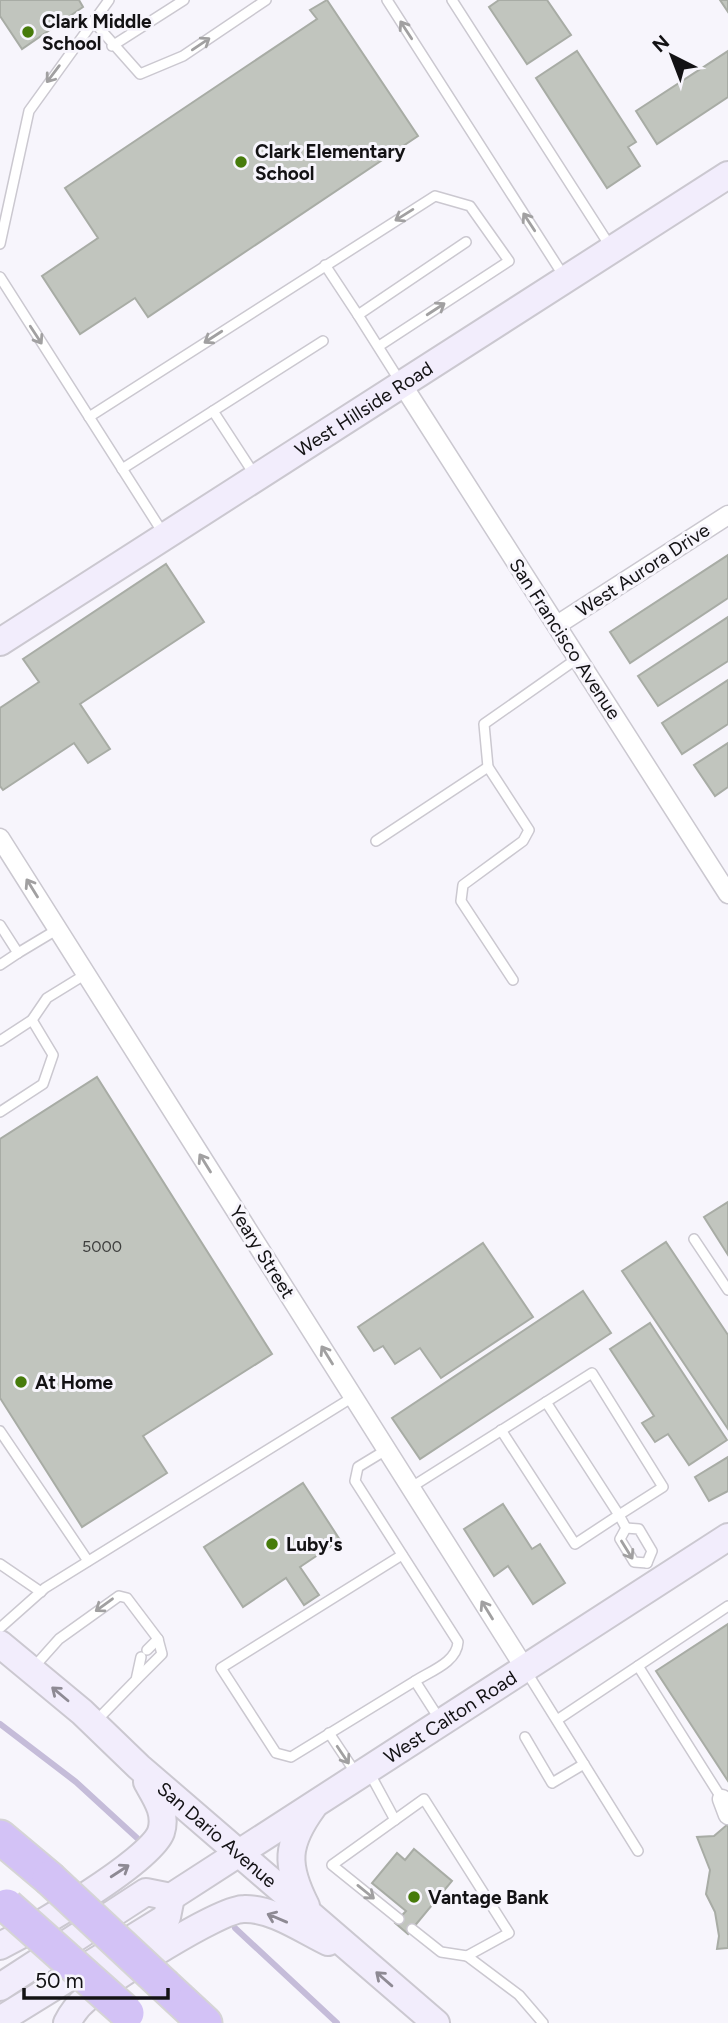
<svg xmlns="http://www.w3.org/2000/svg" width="728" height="2023" font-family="Figtree,sans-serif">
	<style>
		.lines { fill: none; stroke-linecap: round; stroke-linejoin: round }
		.stream { stroke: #c5bcd9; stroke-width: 6 }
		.building { fill: #c1c5be; stroke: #a8aca5; stroke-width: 2 }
		.lane-casing { stroke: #cbc8d0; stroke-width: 12 }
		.street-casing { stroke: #cbc8d0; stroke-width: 21 }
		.secondary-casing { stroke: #cbc8d0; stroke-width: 30 }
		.highway-casing { stroke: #d5d4d5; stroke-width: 37 }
		.lane { stroke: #fff; stroke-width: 9 }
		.street { stroke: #fff; stroke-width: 18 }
		.secondary { stroke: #f2edfc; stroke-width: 26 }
		.highway { stroke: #d3c2f6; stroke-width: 33 }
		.highway-bridge-casing { stroke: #d5d4d5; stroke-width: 37; stroke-linecap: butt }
		.highway-bridge { stroke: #d3c2f6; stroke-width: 33 }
		.oneway { stroke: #a1a0a1 }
		.oneway2 { stroke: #8e8a94 }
		.poi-dot { fill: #477b0b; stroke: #f7f5fc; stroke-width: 2.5 }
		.labels { text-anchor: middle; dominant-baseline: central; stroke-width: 6; stroke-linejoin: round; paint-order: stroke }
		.number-label { font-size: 16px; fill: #3e3f3e }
		.poi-label { font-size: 19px; font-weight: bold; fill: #131214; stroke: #f7f5fc; text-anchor: start }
		.street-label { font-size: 19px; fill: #131214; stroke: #f7f5fc }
	</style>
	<rect width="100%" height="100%" fill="#f7f5fc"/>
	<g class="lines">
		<g class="stream">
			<path d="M 0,1724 L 76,1782 L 137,1838"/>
			<path d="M 235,1928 L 337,2023"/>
		</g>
	</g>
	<g class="building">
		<path d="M 0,0 L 79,0 L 83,7 L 22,49 L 0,16 Z"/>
		<path d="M 327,0 L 418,136 L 148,317 L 135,298 L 80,334 L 42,276 L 98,238 L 65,188 L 317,19 L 310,10 Z"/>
		<path d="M 499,0 L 547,0 L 571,35 L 527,64 L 489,7 Z"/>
		<path d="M 720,0 L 728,0 L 728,12 Z"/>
		<path d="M 577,51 L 636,142 L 628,147 L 640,166 L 607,188 L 536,78 Z"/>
		<path d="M 728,51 L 728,97 L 657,144 L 636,111 Z"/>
		<path d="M 728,555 L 728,598 L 630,663 L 610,632 Z"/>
		<path d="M 166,564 L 204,622 L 80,704 L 110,749 L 88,763 L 74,743 L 3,790 L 0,786 L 0,708 L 39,682 L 23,659 Z"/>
		<path d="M 728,617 L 728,661 L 658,706 L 638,676 Z"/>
		<path d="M 728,680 L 728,724 L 682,754 L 662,723 Z"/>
		<path d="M 728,743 L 728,787 L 715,796 L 694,765 Z"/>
		<path d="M 97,1077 L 272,1354 L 143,1436 L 167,1473 L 82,1527 L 0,1398 L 0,1139 Z"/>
		<path d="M 728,1202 L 728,1255 L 704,1217 Z"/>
		<path d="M 666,1242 L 728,1335 L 728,1429 L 622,1271 Z"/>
		<path d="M 483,1243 L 533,1317 L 441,1378 L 420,1348 L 395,1364 L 383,1346 L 374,1351 L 358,1327 Z"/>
		<path d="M 583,1291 L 611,1333 L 420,1459 L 392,1418 Z"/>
		<path d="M 650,1323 L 727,1440 L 689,1465 L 668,1434 L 655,1442 L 642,1423 L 654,1416 L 610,1349 Z"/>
		<path d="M 728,1457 L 728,1491 L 709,1501 L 695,1477 Z"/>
		<path d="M 303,1483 L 340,1540 L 300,1567 L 319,1595 L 304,1605 L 286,1578 L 243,1607 L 204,1547 Z"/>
		<path d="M 503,1504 L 532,1549 L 540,1544 L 565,1583 L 533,1604 L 508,1566 L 494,1576 L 464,1529 Z"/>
		<path d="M 728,1624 L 728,1781 L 656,1671 Z"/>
		<path d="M 728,1824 L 728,1948 L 717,1949 L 719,1936 L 715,1912 L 706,1894 L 710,1870 L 697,1837 L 714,1836 Z"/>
		<path d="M 414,1849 L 452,1881 L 408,1934 L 395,1923 L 406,1911 L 372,1883 L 397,1853 L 405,1860 Z"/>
	</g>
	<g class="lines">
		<defs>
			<g id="lane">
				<path d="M 387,0 L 565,278"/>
				<path d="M 452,0 L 610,246"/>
				<path d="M 93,21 L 140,74 L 183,56 L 266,0"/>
				<path d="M 112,46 L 184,0"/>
				<path d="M 0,244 L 29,111 L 109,0"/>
				<path d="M 325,265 L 358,315"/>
				<path d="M 0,277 L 163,533"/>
				<path d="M 401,383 L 358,315 L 466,242"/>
				<path d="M 213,411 L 256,477"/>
				<path d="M 89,417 L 435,196 L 470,206 L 509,261 L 379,346"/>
				<path d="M 122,469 L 323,341"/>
				<path d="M 376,841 L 488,767"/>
				<path d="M 0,925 L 18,953 L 58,929"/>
				<path d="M 0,965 L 18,953"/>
				<path d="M 513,980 L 461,901 L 463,885 L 523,841 L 529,830 L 488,767 L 484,724 L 578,658"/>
				<path d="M 0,1041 L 32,1020 L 47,998 L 86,974"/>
				<path d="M 0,1112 L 43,1084 L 53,1055 L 32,1020"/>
				<path d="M 694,1239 L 728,1290"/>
				<path d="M 501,1430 L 575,1544 L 619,1515 L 546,1402"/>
				<path d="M 0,1431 L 88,1561"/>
				<path d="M 386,1450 L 358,1467 L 355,1481 L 458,1642 C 457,1662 431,1671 415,1681 L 440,1720"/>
				<path d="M 410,1488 L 592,1373 L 663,1487 L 619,1515 L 626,1528"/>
				<path d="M 626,1528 L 620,1539 L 634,1562 L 647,1563"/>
				<path d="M 626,1528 L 639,1529 L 652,1551 L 647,1563"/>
				<path d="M 402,1555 L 221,1668 L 276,1753 L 291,1757 L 415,1681"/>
				<path d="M 0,1564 L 41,1592"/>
				<path d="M 0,1628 L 45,1588 L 353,1397"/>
				<path d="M 638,1666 L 722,1799"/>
				<path d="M 34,1667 L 59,1639 L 119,1596 L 127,1598 L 158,1639 L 147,1650"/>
				<path d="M 526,1671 L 638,1851"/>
				<path d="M 137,1679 L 162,1654 L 158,1639"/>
				<path d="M 557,1720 L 728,1606"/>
				<path d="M 95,1722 L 136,1680 L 141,1657"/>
				<path d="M 329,1733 L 357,1775"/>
				<path d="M 525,1737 L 552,1783 L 584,1764"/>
				<path d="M 369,1772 L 395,1820"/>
				<path d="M 399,1919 L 332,1865 L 424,1799 L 509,1933 L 467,1956 L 519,1995 L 543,2023"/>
				<path d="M 412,1929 L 441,1952 L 467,1956"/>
			</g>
			<g id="street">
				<path d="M 402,384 L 728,894"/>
				<path d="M 557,625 L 728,515"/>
				<path d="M 0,838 L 524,1667"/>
				<path d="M 722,1799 L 728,1815"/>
			</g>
			<g id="secondary">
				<path id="s1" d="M 0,642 L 728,175"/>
				<path id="s2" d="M 0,1644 L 82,1712 L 139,1767 L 436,2023"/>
				<path d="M 306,1906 C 285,1865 286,1844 313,1807"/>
				<path d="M 0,1946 C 33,1929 150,1862 161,1832 C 167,1813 156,1798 147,1782"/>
				<path id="s3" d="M 0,1987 L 146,1892 L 171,1897 L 728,1537"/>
				<path d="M 0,2020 L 167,1917 L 171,1897"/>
				<path d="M 67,2023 C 72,2013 78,2005 87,1998 C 112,1979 218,1909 244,1909 C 272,1908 303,1930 328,1942"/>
			</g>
			<g id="highway">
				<path d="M 0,1837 L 49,1878"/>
				<path d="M 165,1986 L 205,2023"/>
			</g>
		</defs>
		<use href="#lane" class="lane-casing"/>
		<use href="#street" class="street-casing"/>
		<use href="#secondary" class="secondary-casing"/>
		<use href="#highway" class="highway-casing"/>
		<use href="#lane" class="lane"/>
		<use href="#street" class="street"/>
		<use href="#secondary" class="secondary"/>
		<use href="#highway" class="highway"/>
		<defs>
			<g id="highway-bridge">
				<path d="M 49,1878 L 165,1986"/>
				<path d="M 7,1906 L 127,2013"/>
			</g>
		</defs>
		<use href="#highway-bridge" class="highway-bridge-casing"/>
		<use href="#highway-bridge" class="highway-bridge"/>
	</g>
	<defs><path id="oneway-shaft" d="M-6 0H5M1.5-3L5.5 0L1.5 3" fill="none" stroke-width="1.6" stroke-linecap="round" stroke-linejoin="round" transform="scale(1.75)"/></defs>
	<g class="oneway">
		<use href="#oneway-shaft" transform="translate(406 30) rotate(-123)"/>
		<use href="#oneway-shaft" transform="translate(201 44) rotate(-34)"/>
		<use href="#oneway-shaft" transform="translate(53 74) rotate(127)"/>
		<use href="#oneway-shaft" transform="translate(404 215) rotate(148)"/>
		<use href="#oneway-shaft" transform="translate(529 222) rotate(-123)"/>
		<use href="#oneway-shaft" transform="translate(436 309) rotate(-33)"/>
		<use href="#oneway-shaft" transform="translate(36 335) rotate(57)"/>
		<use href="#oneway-shaft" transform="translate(213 337) rotate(147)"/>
		<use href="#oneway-shaft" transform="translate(32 888) rotate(-122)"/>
		<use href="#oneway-shaft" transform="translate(205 1163) rotate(-122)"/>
		<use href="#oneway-shaft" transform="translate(327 1355) rotate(-122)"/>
		<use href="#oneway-shaft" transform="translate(627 1550) rotate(58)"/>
		<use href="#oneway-shaft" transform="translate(104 1605) rotate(144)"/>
		<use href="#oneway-shaft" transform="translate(487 1610) rotate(-122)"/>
		<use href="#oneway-shaft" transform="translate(343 1755) rotate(56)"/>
		<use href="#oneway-shaft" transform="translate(366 1892) rotate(39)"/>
	</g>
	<g class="oneway2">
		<use href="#oneway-shaft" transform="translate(60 1694) rotate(-140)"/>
		<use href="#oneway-shaft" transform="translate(120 1871) rotate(-33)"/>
		<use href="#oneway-shaft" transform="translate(277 1918) rotate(-157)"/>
		<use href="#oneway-shaft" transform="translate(384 1979) rotate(-139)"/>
	</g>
	<g class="poi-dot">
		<circle cx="28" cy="32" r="7"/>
		<circle cx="241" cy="162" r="7"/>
		<circle cx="21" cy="1382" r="7"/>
		<circle cx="272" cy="1544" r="7"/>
		<circle cx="414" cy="1897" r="7"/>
	</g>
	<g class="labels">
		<g class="number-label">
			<text x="102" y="1246">5000</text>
		</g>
		<g class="poi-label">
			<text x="42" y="21">Clark Middle<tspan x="42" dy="22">School</tspan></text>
			<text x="255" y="151">Clark Elementary<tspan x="255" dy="22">School</tspan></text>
			<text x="35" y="1382">At Home</text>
			<text x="286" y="1544">Luby's</text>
			<text x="428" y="1897">Vantage Bank</text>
		</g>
		<g class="street-label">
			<text stroke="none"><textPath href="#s1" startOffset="432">West Hillside Road</textPath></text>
			<text transform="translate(643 570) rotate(-33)">West Aurora Drive</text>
			<text transform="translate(565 639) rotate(57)">San Francisco Avenue</text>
			<text transform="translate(262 1252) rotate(58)">Yeary Street</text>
			<text stroke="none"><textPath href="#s3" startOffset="532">West Calton Road</textPath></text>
			<text stroke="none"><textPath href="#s2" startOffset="289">San Dario Avenue</textPath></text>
		</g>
	</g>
	<g transform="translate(672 56) rotate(318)" stroke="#f7f5fc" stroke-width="5" paint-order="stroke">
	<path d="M0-5L12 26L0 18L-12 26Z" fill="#131214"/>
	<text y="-10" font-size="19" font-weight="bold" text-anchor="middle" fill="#131214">N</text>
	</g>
	<path d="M24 1988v10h144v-10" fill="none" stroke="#131214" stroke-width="3.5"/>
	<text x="35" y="1988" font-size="21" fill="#131214" stroke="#f7f5fc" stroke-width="5" paint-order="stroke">50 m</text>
</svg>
